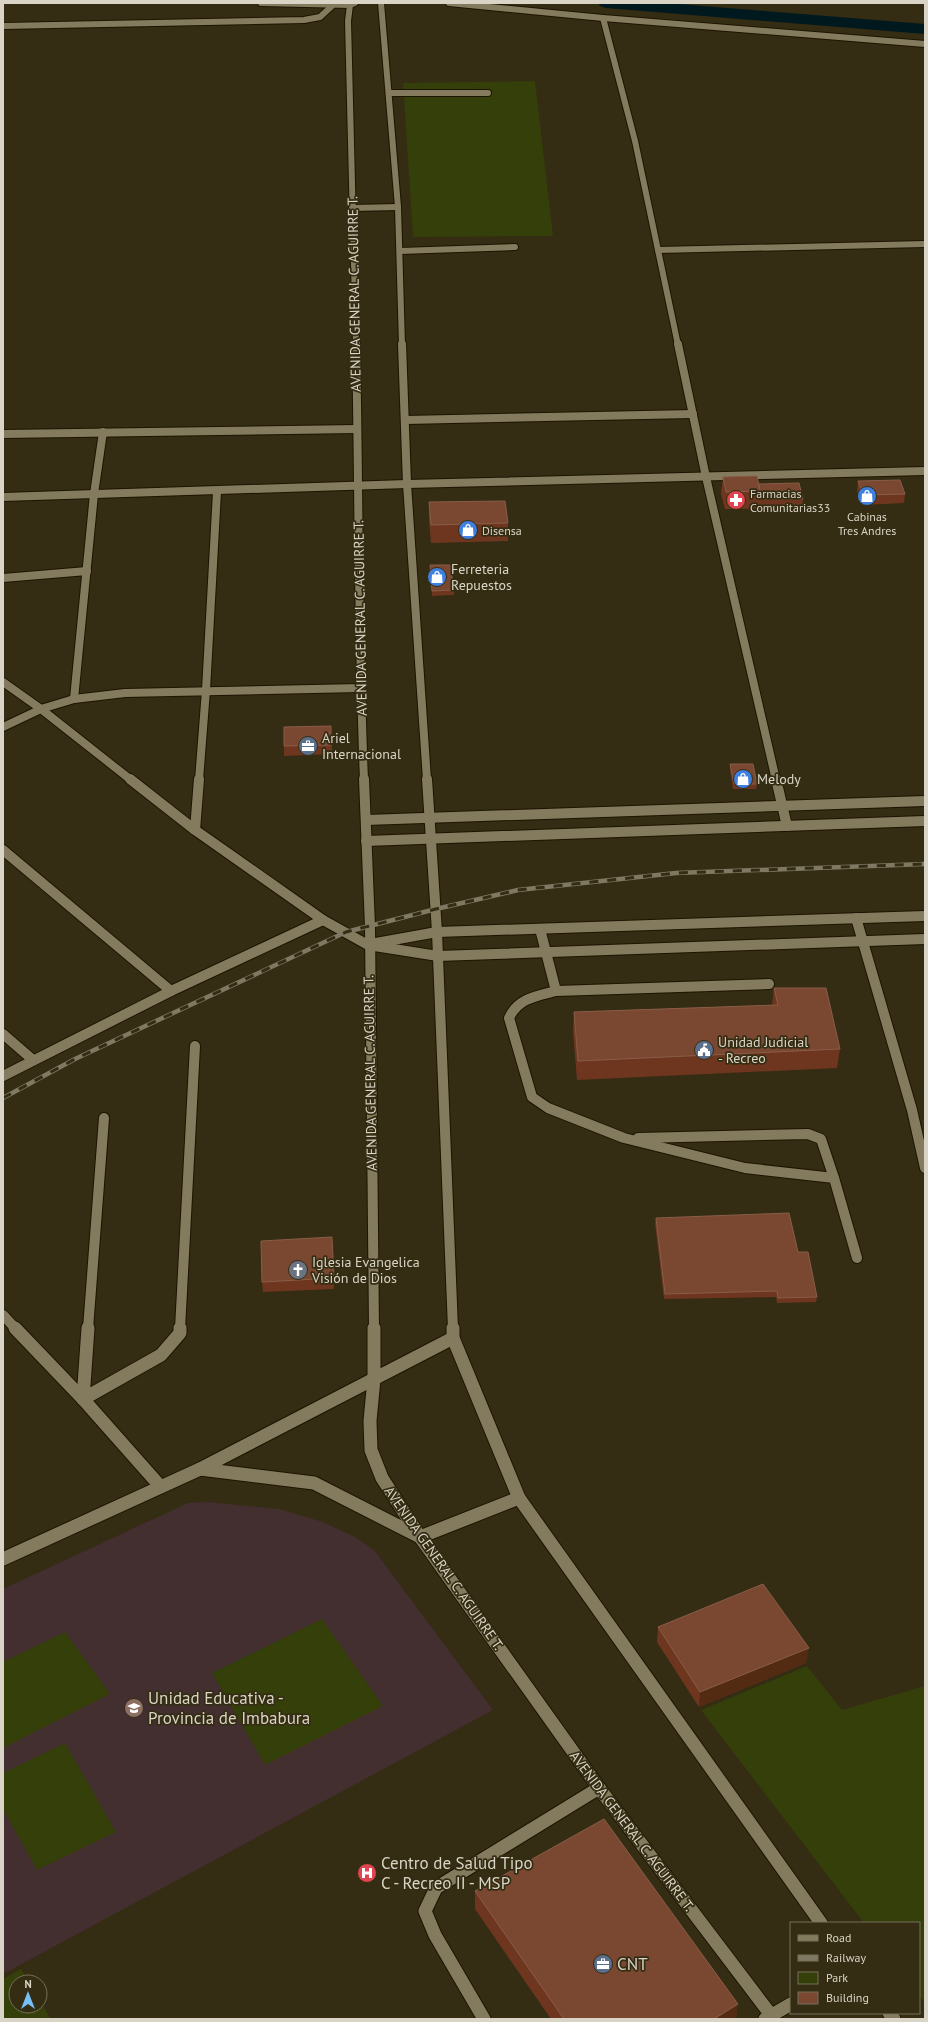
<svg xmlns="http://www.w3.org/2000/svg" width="928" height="2022" font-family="'PT Sans',sans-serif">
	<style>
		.education { fill: #432e30 }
		.green { fill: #343f0a }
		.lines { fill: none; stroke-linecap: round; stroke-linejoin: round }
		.canal { fill: #00191e; fill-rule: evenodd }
		.minor-far3-casing { stroke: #1c1500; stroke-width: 8 }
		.minor-far2-casing { stroke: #1c1500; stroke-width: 10 }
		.minor-far1-casing { stroke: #1c1500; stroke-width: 12 }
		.minor-casing { stroke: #1c1500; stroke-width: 15 }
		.minor-far3 { stroke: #847b5f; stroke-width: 6 }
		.minor-far2 { stroke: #847b5f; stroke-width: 8 }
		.minor-far1 { stroke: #847b5f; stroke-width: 10 }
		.minor { stroke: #847b5f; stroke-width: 13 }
		.rail-casing { stroke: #7f7964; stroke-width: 4.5 }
		.rail { stroke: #342d13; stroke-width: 3; stroke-dasharray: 9; stroke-linecap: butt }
		.wall { fill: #6f361f }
		.shaded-wall { fill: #532b13 }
		.building { fill: #7a4731; stroke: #895d48 }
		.labels { text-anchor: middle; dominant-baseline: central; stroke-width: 3.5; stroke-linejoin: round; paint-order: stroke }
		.far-poi-label { font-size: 12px; fill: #d9d4c5; stroke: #342d13; text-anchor: start }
		.street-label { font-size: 14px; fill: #d9d4c5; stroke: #342d13 }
		.poi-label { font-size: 14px; fill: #d9d4c5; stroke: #342d13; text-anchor: start }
		.near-poi-label { font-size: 17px; fill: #d9d4c5; stroke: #342d13; text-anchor: start }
	</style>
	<rect width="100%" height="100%" fill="#342d13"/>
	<path class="education" d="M 207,1502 L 279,1509 L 323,1522 L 355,1537 L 374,1550 L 493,1710 L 3,1974 L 3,1589 L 188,1503 Z"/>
	<g class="green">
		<path d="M 535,81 L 553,236 L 413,237 L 403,83 Z"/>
		<path d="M 322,1619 L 383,1706 L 265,1765 L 212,1673 Z"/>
		<path d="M 65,1632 L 110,1694 L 3,1748 L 3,1662 Z"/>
		<path d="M 807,1666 L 842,1710 L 925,1686 L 925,2003 L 919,1995 L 919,1923 L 864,1923 L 701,1710 Z"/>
		<path d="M 65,1743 L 116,1832 L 37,1870 L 3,1809 L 3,1773 Z"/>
		<path d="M 21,1969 L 29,1982 L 16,1982 L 16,2006 L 40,2006 L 40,2001 L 51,2019 L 3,2019 L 3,1979 Z"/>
	</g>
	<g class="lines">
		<path class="canal" d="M 598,3 L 667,3 L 925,24 L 925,34 L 606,8 L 600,6 Z"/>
		<defs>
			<g id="minor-far3">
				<path d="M 261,3 L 350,5"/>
				<path d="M 355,3 L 350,5 L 348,21 L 356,345"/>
				<path d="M 381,3 L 398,207 L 402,345"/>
				<path d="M 449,3 L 603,18 L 925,44"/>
				<path d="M 603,18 L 635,141 L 678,345"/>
				<path d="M 3,26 L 304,20 L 320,17 L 333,5"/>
				<path d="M 389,93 L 488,93"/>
				<path d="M 352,208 L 398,207"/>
				<path d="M 658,250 L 925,244"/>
				<path d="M 400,251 L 515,247"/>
			</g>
			<g id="minor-far2">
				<path d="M 356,344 C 359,489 358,635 364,780"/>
				<path d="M 402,344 L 407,484 L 427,780"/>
				<path d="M 678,344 L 706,477 L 776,780"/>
				<path d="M 405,420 L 693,414"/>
				<path d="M 3,434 L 357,429"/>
				<path d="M 3,497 L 407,484 L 925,471"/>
				<path d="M 3,578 L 87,571"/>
				<path d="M 3,682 L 41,709 L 131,780"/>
				<path d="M 74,699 L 94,494 L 103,432"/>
				<path d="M 3,727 L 41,709 L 74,699 L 125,693 L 360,688"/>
				<path d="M 199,780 L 206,690 L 217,492"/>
			</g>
			<g id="minor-far1">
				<path d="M 130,779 L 195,830 L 323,920 L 368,945 L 438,956 L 925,939"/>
				<path d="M 364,779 L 370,927 L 374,1329"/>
				<path d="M 427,779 L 437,932 L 453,1329"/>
				<path d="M 776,779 L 787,826"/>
				<path d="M 366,820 L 925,801"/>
				<path d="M 195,830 L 199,779"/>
				<path d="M 366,841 L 925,821"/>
				<path d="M 3,850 L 171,991"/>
				<path d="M 856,918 L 912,1110 L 925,1168"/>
				<path d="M 540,929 L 556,991 C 537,996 518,998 509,1018 L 532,1097 L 548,1108 L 624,1138 L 745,1168 L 834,1178 L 857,1258"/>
				<path d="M 376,943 L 437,932 L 925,916"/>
				<path d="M 556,991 L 769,984"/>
				<path d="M 3,1034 L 33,1060"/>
				<path d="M 3,1076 L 171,991 L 323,920"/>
				<path d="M 638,1138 L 808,1134 L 821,1139 L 834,1178"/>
				<path d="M 3,1315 L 16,1329"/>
				<path d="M 88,1329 L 104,1118"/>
				<path d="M 180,1329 L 195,1046"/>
			</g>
			<g id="minor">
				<path d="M 15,1328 L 83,1399 L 160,1486"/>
				<path d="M 374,1328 L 374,1379 L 370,1421 L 371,1450 L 382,1478 L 420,1537 L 599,1788 L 774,2019"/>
				<path d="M 453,1328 L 453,1338 L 519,1498 L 821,1923"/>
				<path d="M 83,1399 L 161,1355 L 180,1333 L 180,1328"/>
				<path d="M 83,1399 L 88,1328"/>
				<path d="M 200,1469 L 314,1483 L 420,1537 L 519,1498"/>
				<path d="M 3,1559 L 200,1469 L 453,1338"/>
				<path d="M 889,2013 L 894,2019"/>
				<path d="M 484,2019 L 435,1935 L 425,1911 L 436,1888 L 599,1788"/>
				<path d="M 765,2019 L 791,2004"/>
			</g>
		</defs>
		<use href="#minor-far3" class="minor-far3-casing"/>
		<use href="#minor-far2" class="minor-far2-casing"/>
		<use href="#minor-far1" class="minor-far1-casing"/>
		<use href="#minor" class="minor-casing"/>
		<use href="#minor-far3" class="minor-far3"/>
		<use href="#minor-far2" class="minor-far2"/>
		<use href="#minor-far1" class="minor-far1"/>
		<use href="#minor" class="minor"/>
		<defs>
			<path id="rail" d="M 3,1098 L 75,1059 L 346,932 L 436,909 L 518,890 L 676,873 L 925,864"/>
		</defs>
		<use href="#rail" class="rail-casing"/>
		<use href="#rail" class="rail"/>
	</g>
	<g class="wall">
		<path d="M 723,477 L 803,499 L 802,508 L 725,509 L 721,494 Z"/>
		<path d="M 858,481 L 905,494 L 904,503 L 862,505 L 857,491 Z"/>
		<path d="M 429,502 L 508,523 L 508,541 L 431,543 L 429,520 Z"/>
		<path d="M 430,565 L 454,590 L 454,595 L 432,596 Z"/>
		<path d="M 332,736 L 332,754 L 284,756 L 284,746 Z"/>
		<path d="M 730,764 L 757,784 L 756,789 L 733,789 L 730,769 Z"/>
		<path d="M 774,988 L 840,1049 L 837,1068 L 577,1080 L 573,1031 L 574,1012 L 772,1005 Z"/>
		<path d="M 656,1218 L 798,1252 L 817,1297 L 816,1302 L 777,1303 L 776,1297 L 664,1299 L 655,1223 Z"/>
		<path d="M 332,1237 L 334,1289 L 263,1292 L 262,1282 Z"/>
		<path d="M 658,1627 L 806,1663 L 699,1707 L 657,1642 Z"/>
		<path d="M 475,1891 L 736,2019 L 551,2019 L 475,1909 Z"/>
	</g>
	<g class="shaded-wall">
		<path d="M 809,1648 L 806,1663 L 699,1707 L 700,1692 Z"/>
		<path d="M 738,2004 L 736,2019 L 714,2019 Z"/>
	</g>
	<g class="building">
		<path d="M 757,476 L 760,491 L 726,492 L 723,477 Z"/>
		<path d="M 900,480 L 905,494 L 863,495 L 858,481 Z"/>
		<path d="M 799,483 L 803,499 L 760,499 L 760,491 L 759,484 Z"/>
		<path d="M 505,501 L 508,523 L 431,525 L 429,502 Z"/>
		<path d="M 430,565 L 450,565 L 454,590 L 432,591 Z"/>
		<path d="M 331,726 L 331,745 L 284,746 L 284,727 Z"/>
		<path d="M 730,764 L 753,764 L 757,784 L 734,784 Z"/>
		<path d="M 774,988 L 826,988 L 840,1049 L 578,1061 L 574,1012 L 778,1005 Z"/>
		<path d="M 789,1213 L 798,1252 L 808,1252 L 817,1297 L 778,1298 L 777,1291 L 665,1294 L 656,1218 Z"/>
		<path d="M 332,1237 L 334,1278 L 262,1282 L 261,1241 Z"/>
		<path d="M 763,1584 L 809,1648 L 700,1692 L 658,1627 Z"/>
		<path d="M 604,1819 L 738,2004 L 714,2019 L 564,2019 L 475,1891 Z"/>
	</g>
	<defs>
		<symbol id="shop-disc" viewBox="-11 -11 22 22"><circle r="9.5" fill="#3f7fe0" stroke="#342d13"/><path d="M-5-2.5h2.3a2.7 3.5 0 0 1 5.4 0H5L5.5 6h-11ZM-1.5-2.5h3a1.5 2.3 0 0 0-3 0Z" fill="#fff"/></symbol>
		<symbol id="pharmacy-disc" viewBox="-11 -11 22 22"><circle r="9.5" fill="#e0444e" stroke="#342d13"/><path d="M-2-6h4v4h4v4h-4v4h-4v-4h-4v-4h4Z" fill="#fff"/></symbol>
		<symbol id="office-disc" viewBox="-11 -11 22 22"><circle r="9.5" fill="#5c6f8a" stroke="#342d13"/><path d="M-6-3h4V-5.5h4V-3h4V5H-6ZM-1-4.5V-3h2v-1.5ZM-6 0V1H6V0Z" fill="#fff"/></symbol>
		<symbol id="civic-disc" viewBox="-11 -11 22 22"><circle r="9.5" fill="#5c6f8a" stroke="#342d13"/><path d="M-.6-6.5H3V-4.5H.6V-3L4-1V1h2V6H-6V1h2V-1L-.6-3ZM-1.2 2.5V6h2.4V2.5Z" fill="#fff"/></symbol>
		<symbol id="church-disc" viewBox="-11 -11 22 22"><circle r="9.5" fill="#6b7280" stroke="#342d13"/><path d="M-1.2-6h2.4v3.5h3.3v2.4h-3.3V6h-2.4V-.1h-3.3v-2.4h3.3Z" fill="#fff"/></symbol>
		<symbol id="school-disc" viewBox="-11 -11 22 22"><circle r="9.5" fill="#8d6e63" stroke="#342d13"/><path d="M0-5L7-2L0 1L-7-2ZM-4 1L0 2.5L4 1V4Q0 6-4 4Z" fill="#fff"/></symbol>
		<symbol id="hospital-disc" viewBox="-11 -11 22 22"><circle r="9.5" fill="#e0444e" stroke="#342d13"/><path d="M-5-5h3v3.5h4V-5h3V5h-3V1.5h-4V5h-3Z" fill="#fff"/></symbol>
	</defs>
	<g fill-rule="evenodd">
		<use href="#shop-disc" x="856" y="485" width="22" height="22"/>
		<use href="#pharmacy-disc" x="725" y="489" width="22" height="22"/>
		<use href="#shop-disc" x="457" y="519" width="22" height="22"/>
		<use href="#shop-disc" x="426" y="566" width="22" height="22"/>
		<use href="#office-disc" x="297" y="735" width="22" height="22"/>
		<use href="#shop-disc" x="732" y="768" width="22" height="22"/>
		<use href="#civic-disc" x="693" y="1039" width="22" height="22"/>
		<use href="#church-disc" x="287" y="1259" width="22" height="22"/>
		<use href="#school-disc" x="123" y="1697" width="22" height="22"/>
		<use href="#hospital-disc" x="356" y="1862" width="22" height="22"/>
		<use href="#office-disc" x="592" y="1953" width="22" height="22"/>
	</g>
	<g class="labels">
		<g class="far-poi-label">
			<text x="750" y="493">Farmacias<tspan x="750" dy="14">Comunitarias33</tspan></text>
			<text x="867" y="516" text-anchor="middle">Cabinas<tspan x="867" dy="14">Tres Andres</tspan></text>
			<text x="482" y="530">Disensa</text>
		</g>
		<g class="street-label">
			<text transform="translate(354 294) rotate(-91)">AVENIDA GENERAL C. AGUIRRE T.</text>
			<text transform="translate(360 618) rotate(-91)">AVENIDA GENERAL C. AGUIRRE T.</text>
			<text transform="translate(370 1073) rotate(-91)">AVENIDA GENERAL C. AGUIRRE T.</text>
			<text transform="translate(444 1568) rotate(55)">AVENIDA GENERAL C. AGUIRRE T.</text>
			<text transform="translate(632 1831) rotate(53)">AVENIDA GENERAL C. AGUIRRE T.</text>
		</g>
		<g class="poi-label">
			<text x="451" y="569">Ferreteria<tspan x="451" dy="16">Repuestos</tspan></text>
			<text x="322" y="738">Ariel<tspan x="322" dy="16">Internacional</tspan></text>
			<text x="757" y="779">Melody</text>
			<text x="718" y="1042">Unidad Judicial<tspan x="718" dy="16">- Recreo</tspan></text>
			<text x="312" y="1262">Iglesia Evangelica<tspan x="312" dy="16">Visión de Dios</tspan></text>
		</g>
		<g class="near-poi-label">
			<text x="148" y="1698">Unidad Educativa -<tspan x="148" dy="20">Provincia de Imbabura</tspan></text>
			<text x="381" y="1863">Centro de Salud Tipo<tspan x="381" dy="20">C - Recreo II - MSP</tspan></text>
			<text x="617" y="1964">CNT</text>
		</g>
	</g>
	<rect width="928" height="2022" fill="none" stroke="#d9d4c5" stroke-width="8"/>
	<rect x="790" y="1922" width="130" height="92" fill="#342d13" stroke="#76705a"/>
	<rect x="798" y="1935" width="20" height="6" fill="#847b5f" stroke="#76705a"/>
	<text x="826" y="1942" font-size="12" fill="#d9d4c5">Road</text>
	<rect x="798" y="1955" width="20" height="6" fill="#7f7964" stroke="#76705a"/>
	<text x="826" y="1962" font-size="12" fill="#d9d4c5">Railway</text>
	<rect x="798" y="1972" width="20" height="12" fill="#343f0a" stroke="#76705a"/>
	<text x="826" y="1982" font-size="12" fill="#d9d4c5">Park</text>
	<rect x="798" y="1992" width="20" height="12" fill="#7a4731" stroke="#76705a"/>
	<text x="826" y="2002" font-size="12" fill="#d9d4c5">Building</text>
	<g transform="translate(28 1994)"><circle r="19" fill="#342d13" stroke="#76705a"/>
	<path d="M0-3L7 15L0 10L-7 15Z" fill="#77bff7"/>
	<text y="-6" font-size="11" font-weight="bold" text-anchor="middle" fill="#d9d4c5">N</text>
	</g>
</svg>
